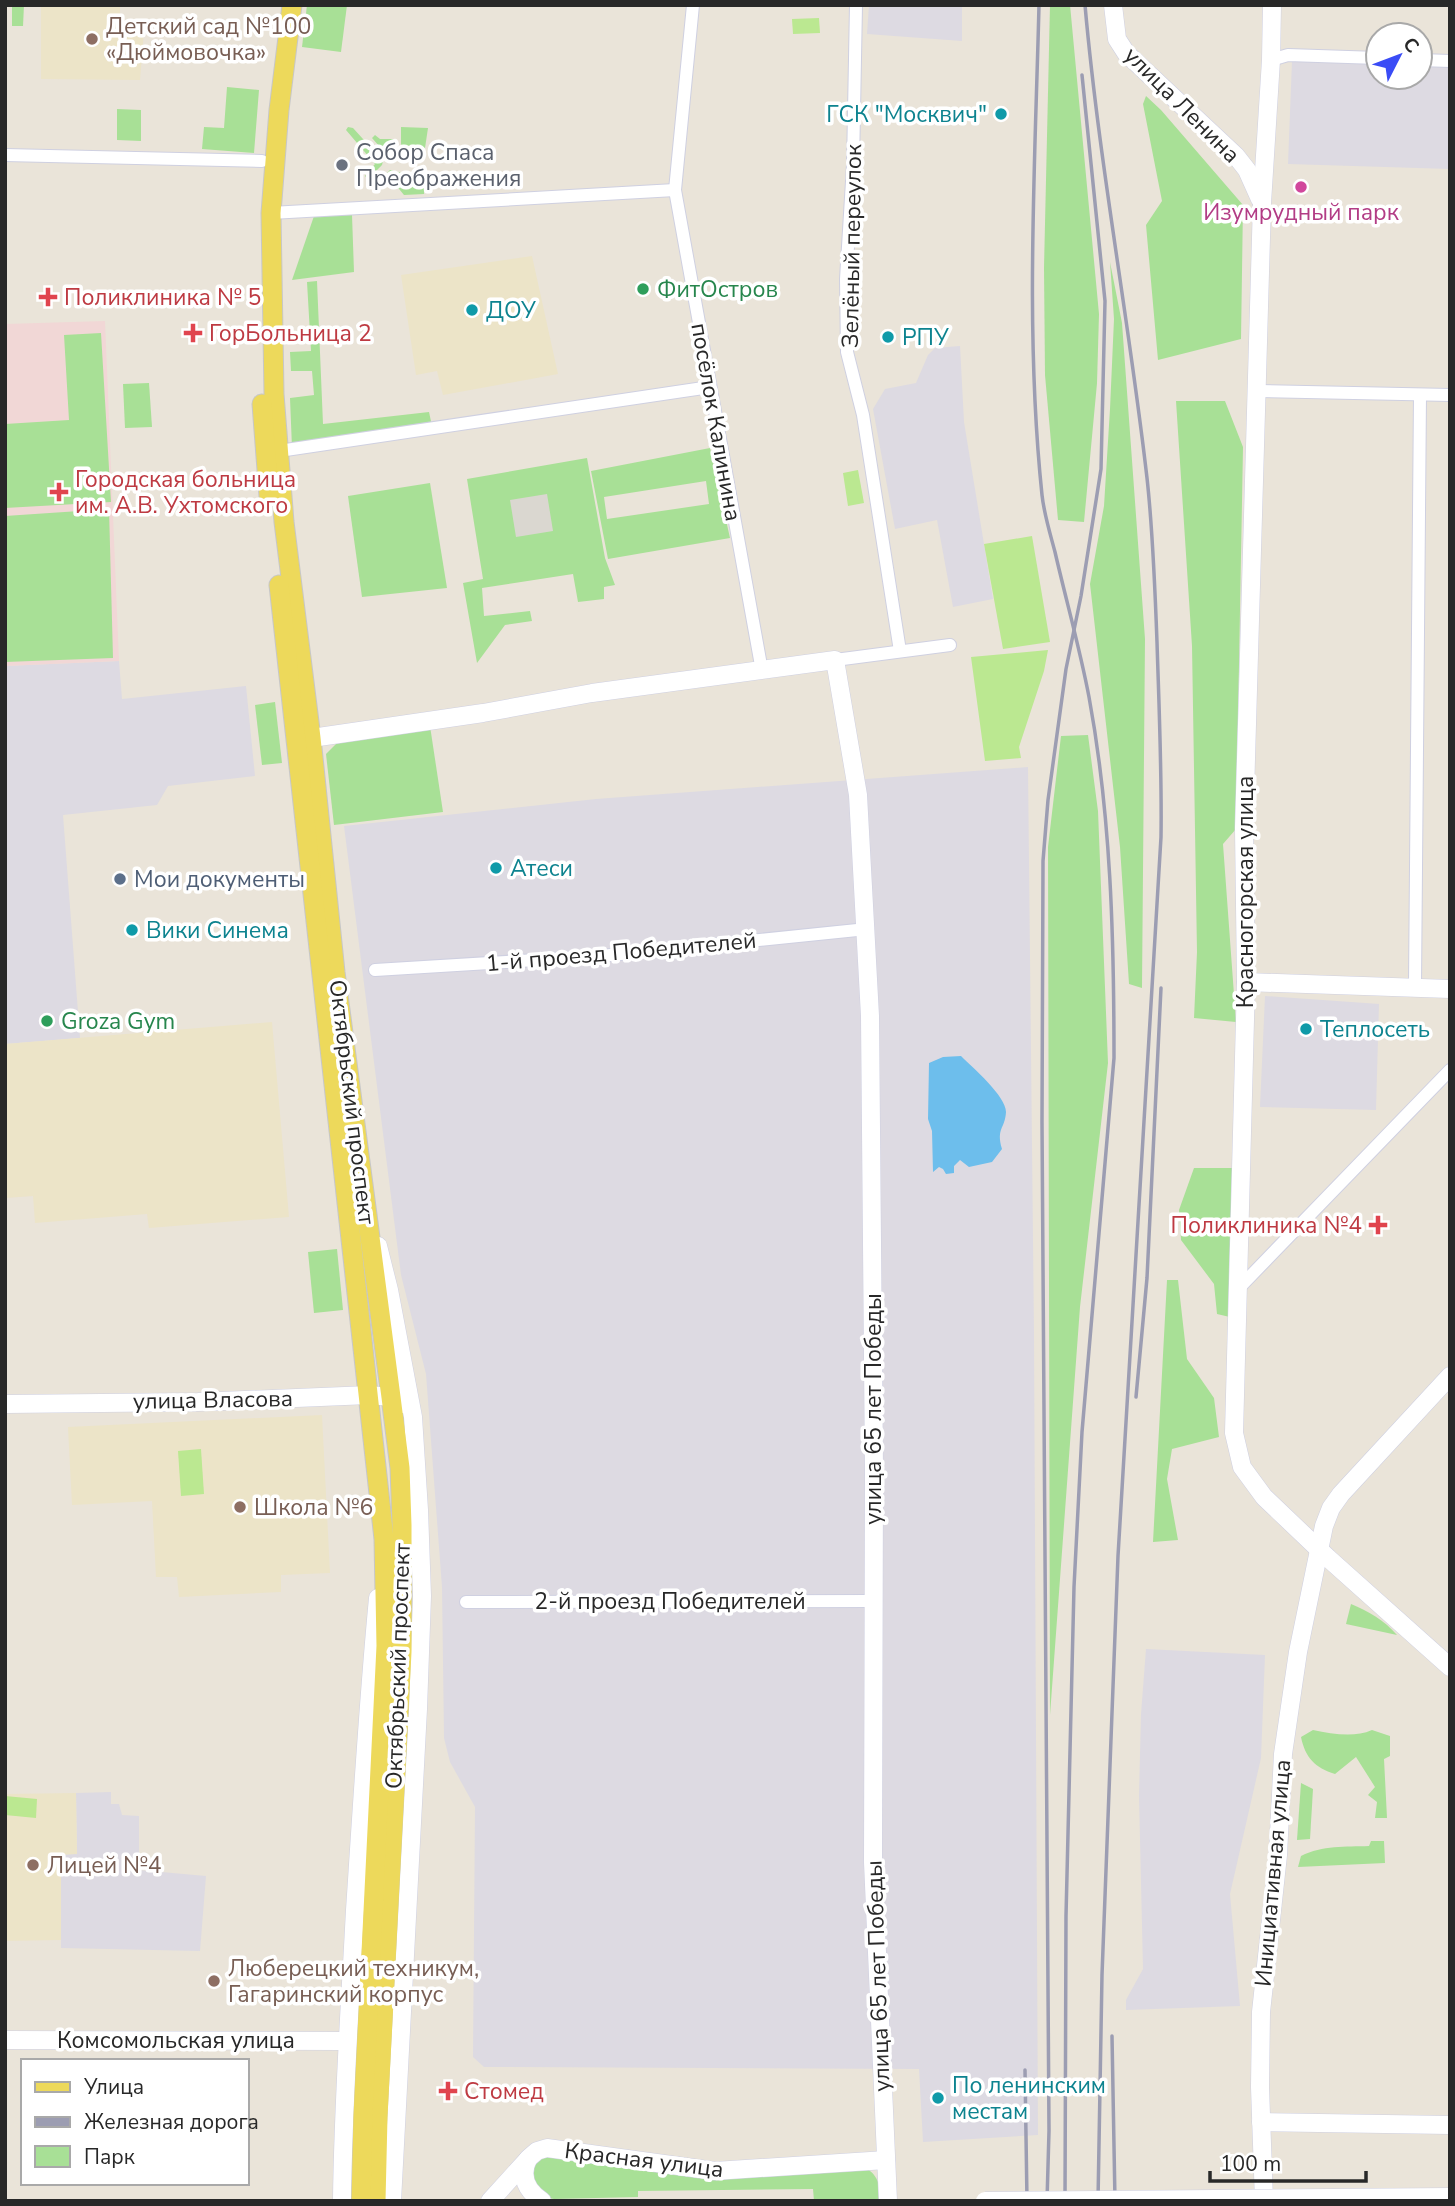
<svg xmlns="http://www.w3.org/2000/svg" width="1455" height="2206" font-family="'Nunito Sans',sans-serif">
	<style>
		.industrial { fill: #dddae2 }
		.education { fill: #ece4c8 }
		.medical { fill: #f1d7d6 }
		.green { fill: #a8e096; fill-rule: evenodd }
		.pitch { fill: #bbe891 }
		.plaza { fill: #dad7d0 }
		.water { fill: #6dbeec }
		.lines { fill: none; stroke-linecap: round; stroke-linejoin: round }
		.street-casing { stroke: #cfd0e1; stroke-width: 14 }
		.secondary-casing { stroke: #cfd0e1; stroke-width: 19 }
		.primary-casing { stroke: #c7c7c7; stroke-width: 21 }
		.street { stroke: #fff; stroke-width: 12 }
		.secondary { stroke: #fff; stroke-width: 18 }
		.primary { stroke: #edd95b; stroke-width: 19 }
		.rail { stroke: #9c9db2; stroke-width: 3.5 }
		.secondary-bridge-casing { stroke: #cfd0e1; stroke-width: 19; stroke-linecap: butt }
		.secondary-bridge { stroke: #fff; stroke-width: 18 }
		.education-dot { fill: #8d6e63; stroke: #fff; stroke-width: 2.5 }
		.culture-dot { fill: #0f9aa8; stroke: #fff; stroke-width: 2.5 }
		.worship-dot { fill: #6b7280; stroke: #fff; stroke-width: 2.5 }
		.hotel-dot { fill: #d1479c; stroke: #fff; stroke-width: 2.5 }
		.leisure-dot { fill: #2e9e5b; stroke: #fff; stroke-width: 2.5 }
		.health-dot { fill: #e0444e; stroke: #fff; stroke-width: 2.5 }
		.service-dot { fill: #5c6f8a; stroke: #fff; stroke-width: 2.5 }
		.labels { text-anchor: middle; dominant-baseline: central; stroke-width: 7; stroke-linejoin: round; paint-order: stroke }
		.education-label { font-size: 23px; fill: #785e54; stroke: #fff; text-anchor: start }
		.street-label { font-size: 23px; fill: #282828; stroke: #fff }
		.culture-label { font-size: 23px; fill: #0d838f; stroke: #fff; text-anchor: start }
		.worship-label { font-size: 23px; fill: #5b616d; stroke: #fff; text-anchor: start }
		.hotel-label { font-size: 23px; fill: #b23c85; stroke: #fff }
		.leisure-label { font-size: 23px; fill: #27864d; stroke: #fff; text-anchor: start }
		.health-label { font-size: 23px; fill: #be3a42; stroke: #fff; text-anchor: start }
		.service-label { font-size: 23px; fill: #4e5e75; stroke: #fff; text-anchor: start }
	</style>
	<rect width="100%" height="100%" fill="#eae4d9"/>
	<g class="industrial">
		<path d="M 869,5 L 962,5 L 962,41 L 867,34 Z"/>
		<path d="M 1292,61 L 1378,64 L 1378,77 L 1420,77 L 1420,65 L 1450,66 L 1450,169 L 1288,164 Z"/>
		<path d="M 960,346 L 964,422 L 993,599 L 953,607 L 937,520 L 895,529 L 873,409 L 885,389 L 916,383 L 928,355 L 935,348 Z"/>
		<path d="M 119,661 L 122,699 L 246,686 L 255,776 L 168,786 L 157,805 L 63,815 L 80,1038 L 5,1044 L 5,666 Z"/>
		<path d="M 1028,767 L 1034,1335 L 1038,2135 L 923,2142 L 919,2069 L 484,2067 L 473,2057 L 475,1807 L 450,1762 L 444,1738 L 442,1587 L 426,1374 L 401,1275 L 344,826 L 596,799 Z"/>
		<path d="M 1265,996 L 1379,1004 L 1376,1110 L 1260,1107 Z"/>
		<path d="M 1146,1649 L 1265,1655 L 1261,1758 L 1230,1894 L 1240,2006 L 1126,2010 L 1126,2000 L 1143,1969 L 1139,1796 L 1141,1714 Z"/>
		<path d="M 111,1792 L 111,1804 L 119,1804 L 122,1815 L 139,1816 L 139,1870 L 206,1876 L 200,1951 L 61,1948 L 61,1854 L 77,1854 L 76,1793 Z"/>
	</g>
	<g class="education">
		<path d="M 41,5 L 120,5 L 120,30 L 144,31 L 140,80 L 41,79 Z"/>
		<path d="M 532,256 L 558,374 L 443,395 L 437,371 L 416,375 L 401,275 Z"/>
		<path d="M 272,1022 L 289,1217 L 149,1228 L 147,1214 L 35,1223 L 33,1196 L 5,1198 L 5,1044 Z"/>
		<path d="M 322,1415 L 330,1573 L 281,1575 L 281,1592 L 179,1597 L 177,1577 L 156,1577 L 152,1501 L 72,1505 L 68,1427 Z"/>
		<path d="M 76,1793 L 77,1854 L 61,1855 L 61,1940 L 5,1941 L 5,1794 Z"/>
	</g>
	<path class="medical" d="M 105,321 L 119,661 L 5,666 L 5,324 Z"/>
	<g class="green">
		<path d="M 12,5 L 24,5 L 23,26 L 12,26 Z"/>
		<path d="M 307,5 L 347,5 L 341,52 L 302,47 Z"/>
		<path d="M 1050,5 L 1070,5 L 1099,314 L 1097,383 L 1084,522 L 1058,520 L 1045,375 L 1044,268 Z"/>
		<path d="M 227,87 L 259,90 L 254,153 L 202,149 L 204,127 L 224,128 Z"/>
		<path d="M 1146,96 L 1161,110 L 1243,205 L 1241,339 L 1158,360 L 1146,225 L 1162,201 L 1143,104 Z"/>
		<path d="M 117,109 L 141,110 L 141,141 L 117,140 Z"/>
		<path d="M 348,127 L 353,128 L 383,161 L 382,165 L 368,179 L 365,176 L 375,164 L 346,130 Z"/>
		<path d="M 401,127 L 428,128 L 425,148 L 401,150 Z"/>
		<path d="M 375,135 L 380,139 L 395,139 L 395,153 L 387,155 L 372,138 Z"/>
		<path d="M 390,170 L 419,177 L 425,184 L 424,194 L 404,195 L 395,184 L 385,180 L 384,176 Z"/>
		<path d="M 352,215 L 354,272 L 292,280 L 314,216 Z"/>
		<path d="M 1110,262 L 1122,323 L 1145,639 L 1142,988 L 1129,984 L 1120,847 L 1090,584 L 1104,506 L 1110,409 L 1114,319 Z"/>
		<path d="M 317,281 L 323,424 L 429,412 L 432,426 L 292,448 L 290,398 L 314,395 L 312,371 L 291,371 L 290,352 L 311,351 L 307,282 Z"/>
		<path d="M 101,333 L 111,502 L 5,508 L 5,424 L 69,420 L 64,335 Z"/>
		<path d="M 149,383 L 152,427 L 125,428 L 123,384 Z"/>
		<path d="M 1176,401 L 1225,401 L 1243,447 L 1236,829 L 1223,844 L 1236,1022 L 1194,1018 L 1197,952 L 1192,646 Z"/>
		<path d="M 710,448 L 730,538 L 608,559 L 591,471 ZM 706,481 L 709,504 L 607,519 L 604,497 Z"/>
		<path d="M 587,458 L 605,558 L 615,585 L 604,587 L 604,599 L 578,602 L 573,574 L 482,588 L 484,616 L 530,611 L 532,621 L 505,625 L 477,663 L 463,583 L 483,579 L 467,479 Z"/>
		<path d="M 430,483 L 447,588 L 362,597 L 348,496 Z"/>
		<path d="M 109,509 L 113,658 L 5,662 L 5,516 Z"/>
		<path d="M 275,702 L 282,763 L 262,765 L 255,705 Z"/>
		<path d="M 430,726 L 443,812 L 334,825 L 326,754 L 337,743 Z"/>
		<path d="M 1088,735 L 1098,811 L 1108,1063 L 1080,1307 L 1050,1715 L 1048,847 L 1061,736 Z"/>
		<path d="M 1194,1168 L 1237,1168 L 1234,1318 L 1217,1314 L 1214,1284 L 1181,1240 L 1179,1210 Z"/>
		<path d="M 337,1249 L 343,1310 L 314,1313 L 308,1252 Z"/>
		<path d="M 1167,1280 L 1178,1280 L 1187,1359 L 1214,1398 L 1219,1437 L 1172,1449 L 1167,1479 L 1178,1540 L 1153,1542 Z"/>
		<path d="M 1351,1604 C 1368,1611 1384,1620 1397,1635 L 1346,1624 Z"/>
		<path d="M 1313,1730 C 1333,1734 1354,1738 1372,1730 L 1390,1736 L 1390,1756 L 1384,1759 L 1387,1818 L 1375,1818 L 1377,1802 L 1368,1795 L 1375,1787 L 1356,1757 L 1335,1774 C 1315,1768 1305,1757 1301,1737 Z"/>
		<path d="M 1301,1783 L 1313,1789 L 1310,1839 L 1297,1840 Z"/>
		<path d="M 1371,1841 L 1384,1841 L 1385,1863 L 1298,1867 L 1301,1856 C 1323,1845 1345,1847 1369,1846 Z"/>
		<path d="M 540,2156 L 866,2168 C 879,2176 880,2187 882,2201 L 814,2201 L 813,2189 L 638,2191 L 638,2197 L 554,2199 L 549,2198 L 528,2178 Z"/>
	</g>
	<g class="pitch">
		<path d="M 819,18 L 820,33 L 793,34 L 792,19 Z"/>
		<path d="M 858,470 L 864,503 L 848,506 L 843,473 Z"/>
		<path d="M 1032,536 L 1050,642 L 1003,649 L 984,544 Z"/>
		<path d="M 1048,650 L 1044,671 L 1019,747 L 1021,758 L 985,761 L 971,657 Z"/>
		<path d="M 201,1449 L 204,1494 L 181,1496 L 178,1451 Z"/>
		<path d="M 5,1796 L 37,1799 L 36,1818 L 5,1815 Z"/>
	</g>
	<path class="plaza" d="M 547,494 L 553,531 L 516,537 L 510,500 Z"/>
	<path class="water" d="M 961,1056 C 973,1068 1006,1096 1006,1112 C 1005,1129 996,1128 1002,1149 L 992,1162 L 969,1167 L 960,1160 L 954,1166 L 954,1173 L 946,1174 L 943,1169 L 939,1167 L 933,1172 L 932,1131 L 928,1119 L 929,1063 L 943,1057 Z"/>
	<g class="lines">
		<defs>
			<g id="street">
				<path d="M 693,5 L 675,190 L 762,671"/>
				<path d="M 856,5 L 853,165 L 846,279 L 847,352 L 863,415 L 900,651"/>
				<path d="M 1271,60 L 1288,55 L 1378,58"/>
				<path d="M 1420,60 L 1450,61"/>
				<path d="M 5,155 L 262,161"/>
				<path d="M 271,213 L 675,190"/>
				<path d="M 1256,391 L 1450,395"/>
				<path d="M 279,451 L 710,387"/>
				<path d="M 835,660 L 950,645"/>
				<path d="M 375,970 L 601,956 L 867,929"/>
				<path d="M 1415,986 L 1420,395"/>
				<path d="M 1237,1290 L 1450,1070"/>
				<path d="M 466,1602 L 874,1601"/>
			</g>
			<g id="secondary">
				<path d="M 1113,5 L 1117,39 L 1126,53 L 1236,156 L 1247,170 L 1260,199"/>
				<path d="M 1272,5 L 1271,60 L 1262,203 L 1244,828 L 1246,982 L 1234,1433 L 1242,1467 L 1264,1497 L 1328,1558 L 1450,1667"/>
				<path d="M 298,740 L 483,713 L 592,693 L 835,660 L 858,795 L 870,1016 L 874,1471 L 873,1862 L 888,2201"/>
				<path d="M 1246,982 L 1450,989"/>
				<path d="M 378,1246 L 389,1290 L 413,1417 L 419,1510 L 422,1596 L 418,1709 L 392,2201"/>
				<path d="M 5,1404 L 198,1402 L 369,1395 L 391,1397 L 402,1404"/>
				<path d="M 5,2040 L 346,2041"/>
				<path d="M 1261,2122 L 1450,2125"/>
				<path d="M 528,2159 C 519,2177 527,2191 542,2201"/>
				<path d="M 342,2201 C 343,2103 350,2007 355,1910 C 362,1806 368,1702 378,1598"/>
				<path d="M 490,2201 L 530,2157 L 537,2151 L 547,2148 L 715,2171 L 886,2160"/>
				<path d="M 1264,2201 L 1260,2087 L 1261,2012 L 1278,1855 L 1283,1754 L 1298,1652 L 1324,1526 L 1331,1508 L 1341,1494 L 1450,1376"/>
			</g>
			<g id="primary">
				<path d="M 292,5 L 279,110 L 271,213 L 274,394 L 284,522 L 311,738 L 335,972 L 391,1397 L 400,1468 L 402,1525 L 402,1652 L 378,2117 L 376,2201"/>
				<path d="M 262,404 L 269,496"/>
				<path d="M 279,585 L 384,1539 L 386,1646 L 363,2116 L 361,2201"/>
			</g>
		</defs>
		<use href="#street" class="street-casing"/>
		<use href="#secondary" class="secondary-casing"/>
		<use href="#primary" class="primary-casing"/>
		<use href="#street" class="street"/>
		<use href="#secondary" class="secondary"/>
		<use href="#primary" class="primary"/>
		<g class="rail">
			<path d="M 1039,5 C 1035,168 1025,332 1042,495 C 1044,514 1050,533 1055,552 C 1066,600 1080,649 1089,697 C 1111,816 1114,938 1114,1058 L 1082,1432 L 1074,1587 L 1066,1916 L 1065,2201"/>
			<path d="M 1085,5 C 1099,163 1129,320 1147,478 C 1153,532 1155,587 1157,642 C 1159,707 1162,772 1161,837 L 1118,1556 L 1102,1975 L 1098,2201"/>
			<path d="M 1136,1397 L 1147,1278 L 1161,988"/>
			<path d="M 1112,2036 L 1115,2201"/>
			<path d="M 1025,2070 L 1027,2201"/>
			<path d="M 1047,2201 L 1049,2131 L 1042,1122 L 1043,861 L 1048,800 L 1066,669 L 1081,596 L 1101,469 L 1105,301 L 1082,75"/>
		</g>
		<defs>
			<path id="secondary-bridge" d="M 985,2201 L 1450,2197"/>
		</defs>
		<use href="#secondary-bridge" class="secondary-bridge-casing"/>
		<use href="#secondary-bridge" class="secondary-bridge"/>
	</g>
	<g class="education-dot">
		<circle cx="92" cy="39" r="7"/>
		<circle cx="240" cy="1507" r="7"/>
		<circle cx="33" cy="1865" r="7"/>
		<circle cx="214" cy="1981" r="7"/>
	</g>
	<g class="culture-dot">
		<circle cx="1001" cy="114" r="7"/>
		<circle cx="472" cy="310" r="7"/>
		<circle cx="888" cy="337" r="7"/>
		<circle cx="496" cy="868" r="7"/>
		<circle cx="132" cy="930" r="7"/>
		<circle cx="1306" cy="1029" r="7"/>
		<circle cx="938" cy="2098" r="7"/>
	</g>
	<circle class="worship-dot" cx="342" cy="165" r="7"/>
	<circle class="hotel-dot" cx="1301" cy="187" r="7"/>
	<g class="leisure-dot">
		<circle cx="643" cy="289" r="7"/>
		<circle cx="47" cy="1021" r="7"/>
	</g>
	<g class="health-dot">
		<path d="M44.5 286.5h7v7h7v7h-7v7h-7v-7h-7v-7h7z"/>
		<path d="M189.5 322.5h7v7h7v7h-7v7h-7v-7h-7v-7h7z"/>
		<path d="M55.5 481.5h7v7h7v7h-7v7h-7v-7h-7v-7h7z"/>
		<path d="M1374.5 1214.5h7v7h7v7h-7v7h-7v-7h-7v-7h7z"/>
		<path d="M444.5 2080.5h7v7h7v7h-7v7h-7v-7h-7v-7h7z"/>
	</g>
	<circle class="service-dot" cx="120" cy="879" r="7"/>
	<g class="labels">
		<g class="education-label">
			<text x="106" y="26">Детский сад №100<tspan x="106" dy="26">«Дюймовочка»</tspan></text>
			<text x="254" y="1507">Школа №6</text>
			<text x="47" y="1865">Лицей №4</text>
			<text x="228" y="1968">Люберецкий техникум,<tspan x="228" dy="26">Гагаринский корпус</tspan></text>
		</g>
		<g class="street-label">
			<text transform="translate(1182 105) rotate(45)">улица Ленина</text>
			<text transform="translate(852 246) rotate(-89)">Зелёный переулок</text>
			<text transform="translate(716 422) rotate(80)">посёлок Калинина</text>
			<text transform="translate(1245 892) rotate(-90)">Красногорская улица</text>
			<text transform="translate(621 952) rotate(-5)">1-й проезд Победителей</text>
			<text transform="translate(352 1102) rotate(83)">Октябрьский проспект</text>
			<text transform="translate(213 1400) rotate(-1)">улица Власова</text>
			<text transform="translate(873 1409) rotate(-90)">улица 65 лет Победы</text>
			<text x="670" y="1601">2-й проезд Победителей</text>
			<text transform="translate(398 1666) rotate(-88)">Октябрьский проспект</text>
			<text transform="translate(1273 1873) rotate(-85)">Инициативная улица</text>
			<text transform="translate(878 1976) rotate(-92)">улица 65 лет Победы</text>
			<text x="176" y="2040">Комсомольская улица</text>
			<text transform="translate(644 2160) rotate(7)">Красная улица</text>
		</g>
		<g class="culture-label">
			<text x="987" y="114" text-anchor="end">ГСК "Москвич"</text>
			<text x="486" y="310">ДОУ</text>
			<text x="902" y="337">РПУ</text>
			<text x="510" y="868">Атеси</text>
			<text x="146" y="930">Вики Синема</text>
			<text x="1320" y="1029">Теплосеть</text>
			<text x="952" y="2085">По ленинским<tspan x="952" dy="26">местам</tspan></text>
		</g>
		<g class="worship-label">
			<text x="356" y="152">Собор Спаса<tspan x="356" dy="26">Преображения</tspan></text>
		</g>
		<g class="hotel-label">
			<text x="1301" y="212">Изумрудный парк</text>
		</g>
		<g class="leisure-label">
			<text x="657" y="289">ФитОстров</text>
			<text x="61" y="1021">Groza Gym</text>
		</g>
		<g class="health-label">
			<text x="64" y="297">Поликлиника № 5</text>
			<text x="209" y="333">ГорБольница 2</text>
			<text x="75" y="479">Городская больница<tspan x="75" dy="26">им. А.В. Ухтомского</tspan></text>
			<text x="1362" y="1225" text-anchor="end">Поликлиника №4</text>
			<text x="464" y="2091">Стомед</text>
		</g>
		<g class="service-label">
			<text x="134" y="879">Мои документы</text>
		</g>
	</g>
	<rect width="1455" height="2206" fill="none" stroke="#282828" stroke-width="14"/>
	<rect x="21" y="2059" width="228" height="126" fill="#ffffff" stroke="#a9a9a9" stroke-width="2"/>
	<rect x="35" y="2082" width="35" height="10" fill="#edd95b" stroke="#a9a9a9" stroke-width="2"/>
	<text x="84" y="2094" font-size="21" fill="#282828">Улица</text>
	<rect x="35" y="2117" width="35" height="10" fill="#9c9db2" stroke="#a9a9a9" stroke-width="2"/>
	<text x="84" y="2129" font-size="21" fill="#282828">Железная дорога</text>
	<rect x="35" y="2146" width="35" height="21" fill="#a8e096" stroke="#a9a9a9" stroke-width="2"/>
	<text x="84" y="2164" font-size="21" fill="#282828">Парк</text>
	<g transform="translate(1399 56) rotate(48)"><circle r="33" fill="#ffffff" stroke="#a9a9a9" stroke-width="2"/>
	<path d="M0-5L12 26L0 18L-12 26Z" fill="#3a4cf6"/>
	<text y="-10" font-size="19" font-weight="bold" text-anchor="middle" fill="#282828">С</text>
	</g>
	<path d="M1210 2171v10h156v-10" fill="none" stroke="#282828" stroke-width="3.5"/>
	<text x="1220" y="2171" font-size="21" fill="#282828" stroke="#ffffff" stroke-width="5" paint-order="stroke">100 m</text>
</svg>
